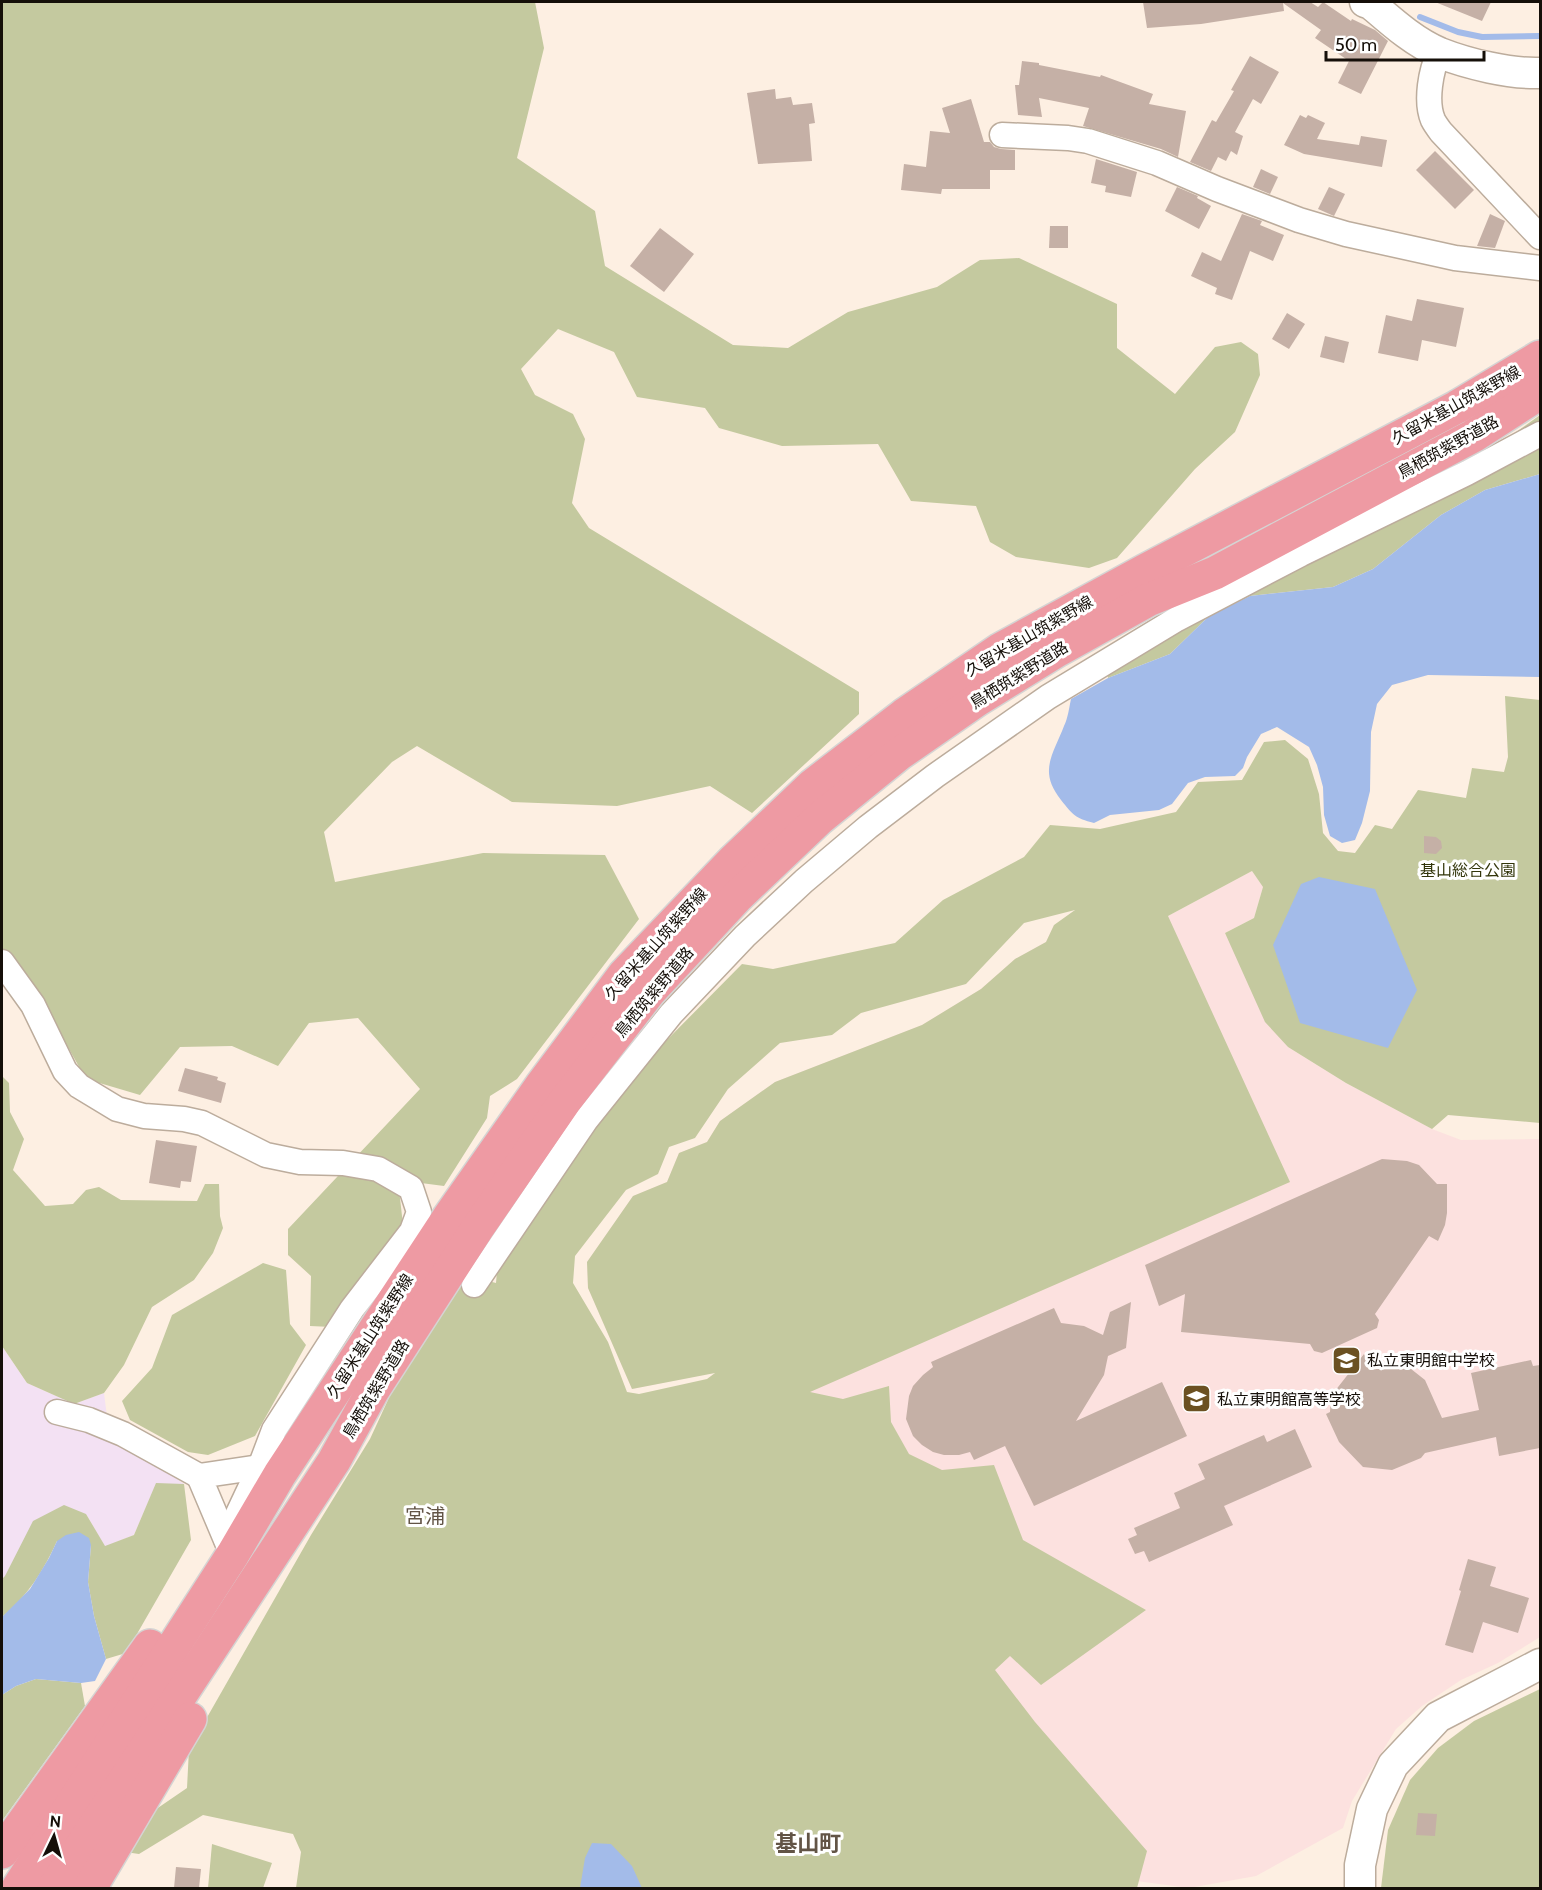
<svg xmlns="http://www.w3.org/2000/svg" width="1542" height="1890" font-family="Cabin,'Noto Sans JP',sans-serif">
	<style>
		.commercial { fill: #f3e1f3 }
		.education { fill: #fce1df }
		.green { fill: #c4c99f; fill-rule: evenodd }
		.water { fill: #a3bbe9 }
		.lines { fill: none; stroke-linecap: round; stroke-linejoin: round }
		.stream { stroke: #a3bbe9; stroke-width: 6 }
		.building { fill: #c5b0a6 }
		.minor-casing { stroke: #bcac9c; stroke-width: 27 }
		.tertiary-casing { stroke: #bcac9c; stroke-width: 33 }
		.primary-casing { stroke: #d5d4d3; stroke-width: 36 }
		.minor { stroke: #fff; stroke-width: 24 }
		.tertiary { stroke: #fff; stroke-width: 30 }
		.primary { stroke: #ee9aa3; stroke-width: 33 }
		.labels { text-anchor: middle; dominant-baseline: central; stroke-width: 6; stroke-linejoin: round; paint-order: stroke }
		.street-label { font-size: 16px; fill: #150f09; stroke: #fff }
		.park-label { font-size: 16px; fill: #33360b; stroke: #fff }
		.poi-label { font-size: 16px; fill: #150f09; stroke: #fff; text-anchor: start }
		.quarter-label { font-size: 20px; fill: #625446; stroke: #fff }
		.district-label { font-size: 22px; font-weight: bold; fill: #625446; stroke: #fff }
	</style>
	<rect width="100%" height="100%" fill="#fdefe2"/>
	<path class="commercial" d="M 2,1346 L 27,1383 L 74,1404 L 104,1393 L 109,1432 L 184,1484 L 156,1484 L 134,1535 L 105,1547 L 86,1514 L 2,1579 Z"/>
	<path class="education" d="M 1252,871 L 1263,887 L 1254,918 L 1225,933 L 1288,1047 L 1346,1083 L 1432,1129 L 1461,1140 L 1540,1139 L 1540,1637 L 1498,1663 L 1461,1680 L 1422,1706 L 1396,1729 L 1352,1801 L 1343,1828 L 1256,1876 L 1189,1888 L 1129,1880 L 717,1372 L 632,1389 L 588,1288 L 587,1262 L 633,1196 L 667,1182 L 679,1153 L 707,1142 L 720,1121 L 775,1082 L 922,1025 L 981,989 L 1015,959 L 1046,942 L 1054,925 L 1168,916 Z"/>
	<g class="green">
		<path d="M 2,2 L 535,2 L 544,48 L 517,158 L 595,211 L 605,266 L 733,345 L 788,348 L 848,312 L 937,287 L 980,260 L 1019,258 L 1117,304 L 1117,348 L 1175,394 L 1215,347 L 1241,342 L 1258,354 L 1260,375 L 1235,432 L 1195,469 L 1117,558 L 1089,568 L 1016,557 L 990,542 L 976,506 L 911,501 L 878,444 L 782,446 L 719,428 L 705,408 L 637,397 L 614,352 L 558,329 L 521,369 L 535,395 L 573,414 L 585,439 L 572,503 L 589,528 L 859,692 L 859,714 L 752,813 L 710,786 L 617,806 L 512,802 L 417,746 L 392,762 L 324,832 L 335,882 L 483,853 L 605,855 L 639,919 L 517,1079 L 490,1096 L 487,1118 L 444,1186 L 398,1180 L 403,1225 L 332,1327 L 310,1326 L 311,1276 L 288,1255 L 288,1229 L 420,1089 L 358,1018 L 309,1023 L 278,1066 L 232,1046 L 180,1047 L 140,1095 L 86,1079 L 28,977 L 7,953 L 2,955 Z"/>
		<path d="M 1540,415 L 1540,474 L 1485,490 L 1441,515 L 1373,569 L 1333,587 L 1250,596 L 1209,616 L 1170,654 L 1108,678 L 1105,655 L 1463,470 Z"/>
		<path d="M 1505,696 L 1540,700 L 1540,1123 L 1448,1115 L 1432,1129 L 1346,1083 L 1288,1047 L 1265,1022 L 1225,933 L 1254,918 L 1263,887 L 1252,871 L 1168,916 L 1290,1182 L 810,1392 L 843,1399 L 889,1386 L 891,1422 L 909,1454 L 942,1470 L 994,1465 L 1023,1540 L 1146,1610 L 1041,1685 L 1010,1656 L 995,1670 L 1035,1722 L 1147,1851 L 1137,1888 L 296,1888 L 301,1852 L 293,1834 L 203,1815 L 139,1854 L 125,1852 L 149,1814 L 187,1788 L 189,1749 L 311,1535 L 370,1439 L 393,1389 L 465,1275 L 496,1283 L 498,1260 L 576,1147 L 657,1050 L 742,964 L 773,969 L 895,943 L 943,900 L 1024,857 L 1050,825 L 1100,829 L 1176,812 L 1198,782 L 1242,780 L 1264,742 L 1285,740 L 1308,759 L 1319,794 L 1323,833 L 1338,851 L 1355,853 L 1375,825 L 1392,829 L 1418,790 L 1466,798 L 1472,768 L 1504,772 L 1508,757 ZM 1075,910 L 1054,925 L 1046,942 L 1015,959 L 981,989 L 922,1025 L 775,1082 L 720,1121 L 707,1142 L 679,1153 L 667,1182 L 633,1196 L 587,1262 L 588,1288 L 632,1389 L 715,1373 L 707,1379 L 639,1394 L 627,1392 L 608,1342 L 573,1283 L 575,1256 L 626,1190 L 658,1174 L 669,1147 L 695,1138 L 728,1089 L 780,1043 L 832,1035 L 861,1013 L 966,984 L 1024,923 Z"/>
		<path d="M 2,1076 L 9,1083 L 10,1112 L 24,1139 L 13,1170 L 45,1206 L 73,1204 L 86,1190 L 99,1187 L 121,1200 L 197,1201 L 205,1184 L 219,1184 L 220,1216 L 223,1228 L 213,1253 L 194,1280 L 152,1307 L 124,1365 L 104,1393 L 74,1404 L 27,1383 L 2,1346 Z"/>
		<path d="M 263,1263 L 286,1270 L 290,1324 L 306,1345 L 255,1436 L 208,1455 L 188,1452 L 130,1420 L 122,1401 L 152,1368 L 172,1315 Z"/>
		<path d="M 156,1483 L 184,1484 L 191,1540 L 126,1653 L 106,1659 L 94,1616 L 88,1582 L 91,1545 L 57,1541 C 44,1570 27,1597 2,1617 L 2,1579 L 5,1576 L 33,1521 L 64,1505 L 86,1514 L 105,1546 L 134,1535 Z"/>
		<path d="M 36,1679 L 81,1683 L 85,1706 L 2,1821 L 2,1695 L 16,1686 Z"/>
		<path d="M 1540,1689 L 1540,1888 L 1381,1888 L 1388,1830 L 1410,1780 L 1438,1748 L 1474,1721 Z"/>
		<path d="M 212,1844 L 272,1863 L 263,1888 L 208,1888 Z"/>
	</g>
	<g class="water">
		<path d="M 1540,474 L 1540,677 L 1428,675 L 1392,685 L 1377,704 L 1371,732 L 1370,791 L 1362,823 L 1355,840 L 1342,843 L 1330,836 L 1324,815 L 1323,787 L 1317,765 L 1309,747 L 1277,727 L 1261,734 L 1247,757 L 1243,768 L 1235,776 L 1205,777 L 1188,783 L 1172,804 L 1159,810 L 1110,815 L 1094,823 C 1075,818 1073,815 1061,800 C 1038,771 1053,755 1064,726 C 1068,718 1069,708 1071,699 L 1108,678 L 1170,654 L 1209,616 L 1250,596 L 1333,587 L 1373,569 L 1441,515 L 1485,490 Z"/>
		<path d="M 1319,877 L 1375,889 L 1417,990 L 1388,1048 L 1300,1023 L 1273,945 L 1301,884 Z"/>
		<path d="M 79,1532 L 89,1538 L 91,1545 L 88,1582 L 94,1616 L 106,1659 L 95,1681 L 81,1683 L 36,1679 L 16,1686 L 2,1695 L 2,1617 L 30,1589 L 49,1558 L 57,1541 L 66,1535 Z"/>
		<path d="M 592,1843 L 611,1844 L 632,1866 L 642,1888 L 580,1888 L 585,1858 Z"/>
	</g>
	<g class="lines">
		<path class="stream" d="M 1420,17 L 1458,32 L 1482,37 L 1540,36"/>
	</g>
	<g class="building">
		<path d="M 1143,2 L 1310,2 L 1318,7 L 1323,2 L 1351,21 L 1352,19 L 1375,30 L 1388,41 L 1361,94 L 1338,83 L 1349,61 L 1315,38 L 1321,30 L 1283,3 L 1284,11 L 1201,24 L 1147,28 Z"/>
		<path d="M 1435,2 L 1491,2 L 1482,21 Z"/>
		<path d="M 1250,56 L 1279,72 L 1261,104 L 1253,99 L 1235,132 L 1243,136 L 1237,155 L 1231,151 L 1226,161 L 1218,157 L 1211,171 L 1190,162 L 1212,120 L 1216,122 L 1234,91 L 1231,90 Z"/>
		<path d="M 1022,61 L 1039,63 L 1039,65 L 1100,77 L 1101,75 L 1153,94 L 1149,104 L 1186,111 L 1178,157 L 1161,149 L 1083,126 L 1089,108 L 1039,98 L 1042,117 L 1018,115 L 1015,85 L 1019,85 Z"/>
		<path d="M 775,89 L 776,99 L 791,97 L 793,105 L 812,103 L 815,123 L 809,124 L 812,161 L 758,164 L 747,93 Z"/>
		<path d="M 971,99 L 984,142 L 990,142 L 994,147 L 1001,149 L 1015,150 L 1015,170 L 990,170 L 990,189 L 942,189 L 941,194 L 901,190 L 904,164 L 926,167 L 930,131 L 950,133 L 942,108 Z"/>
		<path d="M 1300,115 L 1306,118 L 1308,115 L 1325,123 L 1317,139 L 1359,145 L 1361,136 L 1387,140 L 1382,167 L 1304,154 L 1284,145 Z"/>
		<path d="M 1435,151 L 1474,190 L 1455,209 L 1416,170 Z"/>
		<path d="M 1096,159 L 1137,172 L 1131,197 L 1105,192 L 1106,186 L 1091,183 Z"/>
		<path d="M 1261,169 L 1278,177 L 1270,194 L 1253,187 Z"/>
		<path d="M 1177,187 L 1198,196 L 1197,198 L 1211,206 L 1199,229 L 1165,211 Z"/>
		<path d="M 1329,187 L 1345,194 L 1334,216 L 1318,209 Z"/>
		<path d="M 1242,214 L 1262,221 L 1260,225 L 1284,235 L 1273,261 L 1250,251 L 1232,300 L 1215,294 L 1217,288 L 1191,276 L 1202,252 L 1221,261 Z"/>
		<path d="M 1490,214 L 1505,221 L 1495,248 L 1477,246 Z"/>
		<path d="M 1050,226 L 1068,226 L 1068,248 L 1049,248 Z"/>
		<path d="M 660,228 L 694,254 L 664,292 L 630,266 Z"/>
		<path d="M 1417,299 L 1464,308 L 1456,347 L 1422,340 L 1418,361 L 1378,353 L 1386,315 L 1412,321 Z"/>
		<path d="M 1287,313 L 1305,324 L 1289,349 L 1272,339 Z"/>
		<path d="M 1325,336 L 1349,342 L 1344,363 L 1320,357 Z"/>
		<path d="M 1424,836 L 1436,837 L 1441,841 L 1442,848 L 1436,854 L 1424,853 Z"/>
		<path d="M 185,1068 L 218,1077 L 217,1080 L 226,1083 L 221,1103 L 178,1091 Z"/>
		<path d="M 156,1140 L 197,1146 L 191,1182 L 181,1181 L 180,1188 L 149,1183 Z"/>
		<path d="M 1382,1159 L 1407,1161 L 1419,1165 L 1437,1184 L 1447,1184 L 1447,1213 L 1445,1225 L 1438,1241 L 1429,1236 L 1375,1314 L 1379,1320 L 1377,1328 L 1322,1353 L 1314,1351 L 1310,1344 L 1181,1332 L 1185,1294 L 1159,1306 L 1145,1265 Z"/>
		<path d="M 1131,1302 L 1126,1348 L 1108,1356 L 1104,1375 L 1076,1421 L 1162,1382 L 1187,1436 L 1034,1506 L 1005,1446 L 974,1460 L 970,1452 L 959,1455 L 944,1455 L 933,1452 L 922,1445 L 913,1436 L 906,1419 L 909,1396 L 913,1386 L 923,1375 L 933,1367 L 931,1362 L 1054,1308 L 1061,1323 L 1084,1326 L 1103,1335 L 1110,1312 Z"/>
		<path d="M 1364,1354 L 1367,1363 L 1383,1362 L 1406,1365 L 1425,1380 L 1442,1418 L 1479,1410 L 1471,1373 L 1531,1360 L 1533,1366 L 1540,1365 L 1540,1448 L 1499,1456 L 1496,1437 L 1425,1453 L 1421,1458 L 1392,1470 L 1363,1467 L 1339,1442 L 1326,1414 L 1330,1412 L 1331,1396 Z"/>
		<path d="M 1295,1429 L 1312,1467 L 1224,1506 L 1233,1525 L 1149,1562 L 1144,1551 L 1135,1554 L 1128,1539 L 1137,1535 L 1134,1528 L 1180,1508 L 1174,1493 L 1205,1479 L 1198,1464 L 1264,1435 L 1267,1442 Z"/>
		<path d="M 1468,1559 L 1496,1567 L 1490,1586 L 1529,1598 L 1518,1633 L 1483,1622 L 1473,1653 L 1445,1645 L 1461,1591 L 1459,1590 Z"/>
		<path d="M 1418,1813 L 1437,1814 L 1435,1836 L 1416,1835 Z"/>
		<path d="M 176,1867 L 201,1869 L 199,1888 L 174,1888 Z"/>
	</g>
	<g class="lines">
		<defs>
			<g id="minor">
				<path d="M 1439,53 C 1431,70 1425,101 1433,120 C 1435,124 1438,128 1441,132 L 1540,237"/>
				<path d="M 1002,135 L 1068,138 L 1088,141 L 1157,163 L 1217,189 L 1299,220 L 1346,234 L 1455,258 L 1540,268"/>
				<path d="M 2,962 L 33,1005 L 65,1071 L 79,1086 L 117,1109 L 144,1116 L 184,1119 L 202,1123 L 266,1155 L 300,1162 L 343,1163 L 378,1169 L 411,1188 L 419,1212 L 412,1231 L 352,1309 L 274,1430 L 260,1467 L 226,1539"/>
				<path d="M 474,1285 L 586,1120 L 671,1014 L 745,936 L 804,881 L 868,827 L 935,776 L 1048,697 L 1177,619 L 1301,554 L 1467,473 L 1540,434"/>
				<path d="M 57,1412 L 89,1420 L 123,1434 L 199,1476"/>
				<path d="M 229,1547 L 199,1476 L 260,1467 L 272,1471"/>
			</g>
			<g id="tertiary">
				<path d="M 1365,2 L 1371,4 C 1392,22 1414,42 1440,53 C 1468,64 1510,74 1540,73"/>
				<path d="M 1360,1888 L 1360,1865 L 1372,1809 L 1393,1765 L 1438,1717 L 1540,1664"/>
			</g>
			<g id="primary">
				<path d="M 2,1852 L 150,1646"/>
				<path d="M 18,1888 L 233,1554 L 280,1474 L 449,1217 L 541,1086 L 624,975 L 734,860 L 813,785 L 904,715 L 1001,649 L 1146,570 L 1457,407 L 1540,357"/>
				<path d="M 54,1888 L 334,1461 L 373,1390 L 477,1229 L 565,1101 L 650,991 L 737,897 L 819,819 L 899,754 L 977,700 L 1058,650 L 1148,600 L 1215,573 L 1473,436 L 1540,393"/>
				<path d="M 90,1888 L 190,1719"/>
			</g>
		</defs>
		<use href="#minor" class="minor-casing"/>
		<use href="#tertiary" class="tertiary-casing"/>
		<use href="#primary" class="primary-casing"/>
		<use href="#minor" class="minor"/>
		<use href="#tertiary" class="tertiary"/>
		<use href="#primary" class="primary"/>
	</g>
	<defs>
		<symbol id="school-square" viewBox="-11 -11 22 22"><rect x="-9" y="-9" width="18" height="18" rx="4" fill="#6b5122" stroke="#fff"/><path d="M0-5L7-2L0 1L-7-2ZM-4 1L0 2.5L4 1V4Q0 6-4 4Z" fill="#fff"/></symbol>
	</defs>
	<g fill-rule="evenodd">
		<use href="#school-square" x="1330" y="1344" width="33" height="33"/>
		<use href="#school-square" x="1180" y="1382" width="33" height="33"/>
	</g>
	<g class="labels">
		<g class="street-label">
			<text transform="translate(1456 405) rotate(-29)">久留米基山筑紫野線</text>
			<text transform="translate(1448 447) rotate(-29)">鳥栖筑紫野道路</text>
			<text transform="translate(1029 636) rotate(-30)">久留米基山筑紫野線</text>
			<text transform="translate(1019 675) rotate(-32)">鳥栖筑紫野道路</text>
			<text transform="translate(656 944) rotate(-48)">久留米基山筑紫野線</text>
			<text transform="translate(654 992) rotate(-50)">鳥栖筑紫野道路</text>
			<text transform="translate(370 1336) rotate(-57)">久留米基山筑紫野線</text>
			<text transform="translate(376 1389) rotate(-59)">鳥栖筑紫野道路</text>
		</g>
		<g class="park-label">
			<text x="1468" y="870">基山総合公園</text>
		</g>
		<g class="poi-label">
			<text x="1367" y="1360">私立東明館中学校</text>
			<text x="1217" y="1399">私立東明館高等学校</text>
		</g>
		<g class="quarter-label">
			<text x="425" y="1516">宮浦</text>
		</g>
		<g class="district-label">
			<text x="808" y="1843">基山町</text>
		</g>
	</g>
	<rect width="1542" height="1890" fill="none" stroke="#150f09" stroke-width="6"/>
	<g transform="translate(54 1836) rotate(5)" stroke="#ffffff" stroke-width="4.5" paint-order="stroke">
	<path d="M0-4.5L10 22L0 15L-10 22Z" fill="#150f09"/>
	<text y="-9" font-size="16" font-weight="bold" text-anchor="middle" fill="#150f09">N</text>
	</g>
	<path d="M1326 51v9h158v-9" fill="none" stroke="#150f09" stroke-width="3"/>
	<text x="1335" y="51" font-size="18" fill="#150f09" stroke="#ffffff" stroke-width="4.5" paint-order="stroke">50 m</text>
</svg>
